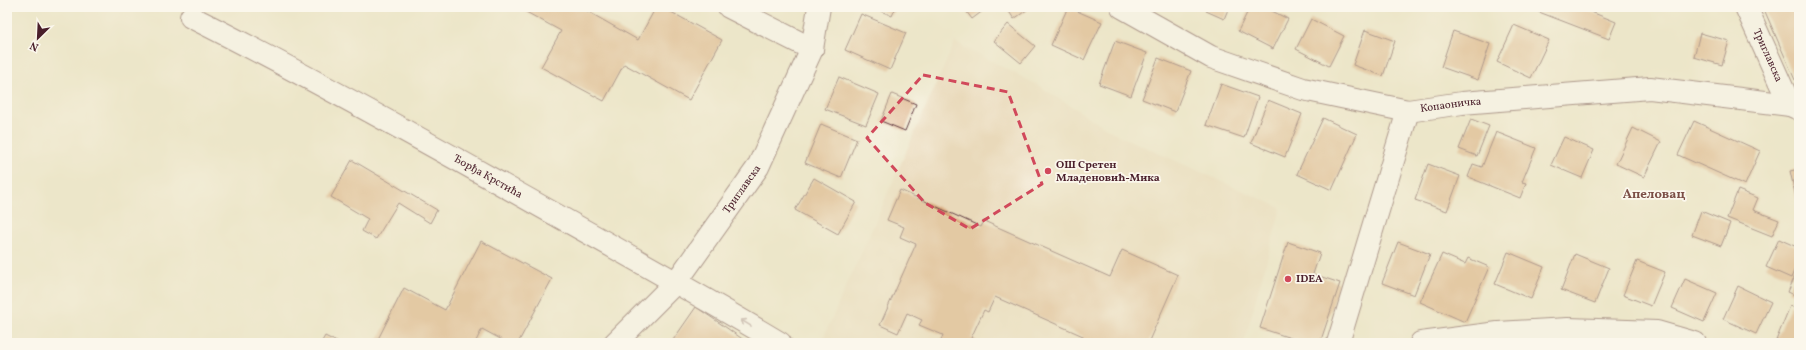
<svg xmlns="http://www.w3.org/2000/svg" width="1806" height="350" font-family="Vollkorn,serif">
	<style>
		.built { fill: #e9d9ba }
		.building { fill: #d8a677 }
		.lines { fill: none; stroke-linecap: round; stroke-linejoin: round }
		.minor-casing { stroke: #623d43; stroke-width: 24 }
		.minor { stroke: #fff; stroke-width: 22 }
		.oneway { stroke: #ae9aa0 }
		.marked { fill: none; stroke: #d1495b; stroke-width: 3; stroke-dasharray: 8 5; stroke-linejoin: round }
		.poi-dot { fill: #d1495b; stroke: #fbf7ec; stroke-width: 1.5 }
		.labels { text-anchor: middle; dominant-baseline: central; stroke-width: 3.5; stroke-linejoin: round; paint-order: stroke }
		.street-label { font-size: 11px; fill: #4a1f2b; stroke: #fbf7ec }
		.poi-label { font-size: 11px; font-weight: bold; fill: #4a1f2b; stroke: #fbf7ec; text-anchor: start }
		.quarter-label { font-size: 13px; font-weight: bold; fill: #7c4e46; stroke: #fbf7ec }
	</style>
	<rect width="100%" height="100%" fill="#fbf7ec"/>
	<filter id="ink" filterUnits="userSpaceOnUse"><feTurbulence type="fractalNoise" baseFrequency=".025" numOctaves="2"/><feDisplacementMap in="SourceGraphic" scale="8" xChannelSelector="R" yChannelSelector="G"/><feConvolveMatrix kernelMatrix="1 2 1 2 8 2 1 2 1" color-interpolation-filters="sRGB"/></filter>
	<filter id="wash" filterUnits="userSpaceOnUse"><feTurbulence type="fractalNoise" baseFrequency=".012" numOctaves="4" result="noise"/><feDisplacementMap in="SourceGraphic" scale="16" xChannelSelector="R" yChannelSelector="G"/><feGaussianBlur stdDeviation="0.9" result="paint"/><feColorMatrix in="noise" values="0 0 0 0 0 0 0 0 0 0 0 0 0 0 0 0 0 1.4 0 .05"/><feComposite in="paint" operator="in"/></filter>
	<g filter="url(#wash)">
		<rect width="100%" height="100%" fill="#ece6c9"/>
		<path class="built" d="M 955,42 L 1039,86 L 1116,134 L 1281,208 L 1244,343 L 821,343 Z"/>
		<g id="blocks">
			<g class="building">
				<path d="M 517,7 L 580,7 L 638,40 L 656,7 L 662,7 L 722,40 L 689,100 L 624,64 L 604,101 L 541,67 L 561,31 Z"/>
				<path d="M 872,7 L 896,7 L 892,16 Z"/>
				<path d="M 963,7 L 988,7 L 972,19 Z"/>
				<path d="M 1006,7 L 1031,7 L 1014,19 Z"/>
				<path d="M 1068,7 L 1102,22 L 1084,60 L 1051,45 Z"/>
				<path d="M 1208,7 L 1229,7 L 1224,19 L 1206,11 Z"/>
				<path d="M 1250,7 L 1264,7 L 1288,19 L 1273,49 L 1238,31 Z"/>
				<path d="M 1526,7 L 1579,7 L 1616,22 L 1609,39 Z"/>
				<path d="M 1763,7 L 1799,7 L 1799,78 L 1795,80 Z"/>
				<path d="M 861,14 L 906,33 L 890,70 L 845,50 Z"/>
				<path d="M 1311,19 L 1344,36 L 1329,66 L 1296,49 Z"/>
				<path d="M 1008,24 L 1035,46 L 1021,63 L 994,41 Z"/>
				<path d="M 1514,25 L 1549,40 L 1531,78 L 1497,62 Z"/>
				<path d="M 1365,30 L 1395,41 L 1383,76 L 1353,65 Z"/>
				<path d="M 1453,31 L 1490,44 L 1478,80 L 1441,67 Z"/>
				<path d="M 1700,33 L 1729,41 L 1722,65 L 1694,57 Z"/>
				<path d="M 1115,41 L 1147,53 L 1131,96 L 1099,84 Z"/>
				<path d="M 1158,58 L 1191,71 L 1175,112 L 1142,99 Z"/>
				<path d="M 839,77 L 879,94 L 866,125 L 825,109 Z"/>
				<path d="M 1221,84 L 1258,97 L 1244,138 L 1206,125 Z"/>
				<path d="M 892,94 L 916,104 L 905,131 L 881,121 Z"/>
				<path d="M 1268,100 L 1302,114 L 1285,157 L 1251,143 Z"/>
				<path d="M 1323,118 L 1357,134 L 1332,190 L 1297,174 Z"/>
				<path d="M 1471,119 L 1489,126 L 1477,156 L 1459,149 Z"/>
				<path d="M 1694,121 L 1760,151 L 1745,185 L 1678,155 Z"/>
				<path d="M 821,124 L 857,139 L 841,178 L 805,163 Z"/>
				<path d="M 1633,128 L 1661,142 L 1644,177 L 1616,164 Z"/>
				<path d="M 1496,132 L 1536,148 L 1522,182 L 1526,183 L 1520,198 L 1468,177 L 1473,164 L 1482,167 Z"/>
				<path d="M 1564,137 L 1594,150 L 1582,178 L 1551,165 Z"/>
				<path d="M 352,160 L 437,210 L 430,223 L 398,203 L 376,239 L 362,231 L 368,219 L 331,197 Z"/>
				<path d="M 1428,164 L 1460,176 L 1447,211 L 1415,200 Z"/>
				<path d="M 1799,169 L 1799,201 L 1797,202 L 1790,171 Z"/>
				<path d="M 814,178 L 856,202 L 838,234 L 795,210 Z"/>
				<path d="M 900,190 L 981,227 L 984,221 L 1110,277 L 1122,250 L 1178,275 L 1148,343 L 1080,343 L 1083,336 L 995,297 L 988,312 L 984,310 L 971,338 L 976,340 L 975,343 L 940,343 L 943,335 L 919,325 L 922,320 L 907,313 L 898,333 L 880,325 L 916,244 L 900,237 L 904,227 L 887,220 Z"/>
				<path d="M 1738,190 L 1758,198 L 1753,210 L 1779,220 L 1772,236 L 1727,218 Z"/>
				<path d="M 1701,211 L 1730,223 L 1721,246 L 1692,235 Z"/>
				<path d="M 1779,239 L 1799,248 L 1799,259 L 1791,278 L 1766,267 Z"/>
				<path d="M 481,241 L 552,279 L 518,343 L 508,343 L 482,329 L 475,343 L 376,343 L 404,288 L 445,310 Z"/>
				<path d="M 1288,242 L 1320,253 L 1313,274 L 1340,283 L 1320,343 L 1306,343 L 1260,328 Z"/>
				<path d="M 1398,242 L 1430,254 L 1414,295 L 1382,283 Z"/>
				<path d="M 1508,252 L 1544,267 L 1531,299 L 1495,284 Z"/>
				<path d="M 1442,254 L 1465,264 L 1468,258 L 1489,267 L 1465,322 L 1420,302 Z"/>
				<path d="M 1575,254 L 1609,268 L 1595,303 L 1561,290 Z"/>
				<path d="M 1637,261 L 1665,272 L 1651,306 L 1623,295 Z"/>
				<path d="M 1799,267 L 1799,297 L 1788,292 Z"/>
				<path d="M 1685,279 L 1717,293 L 1704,322 L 1672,308 Z"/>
				<path d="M 1738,286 L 1771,302 L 1756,334 L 1723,319 Z"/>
				<path d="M 1790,306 L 1799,309 L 1799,343 L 1775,343 Z"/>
				<path d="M 696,307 L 724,326 L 748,343 L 671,343 Z"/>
				<path d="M 325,336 L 339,343 L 321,343 Z"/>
			</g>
		</g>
	</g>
	<g filter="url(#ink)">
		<use href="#blocks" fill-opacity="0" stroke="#623d43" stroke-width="1"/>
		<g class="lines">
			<defs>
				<g id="minor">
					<path d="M 729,7 L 812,49"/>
					<path id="s1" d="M 1122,7 L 1211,57 L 1303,89 L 1408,111 L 1462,103 L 1650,88 L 1790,105 L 1799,109"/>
					<path id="s2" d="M 1746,7 L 1790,105"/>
					<path id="s3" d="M 191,17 C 293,68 392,123 492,179 C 588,233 685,286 780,343"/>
					<path id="s4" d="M 615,343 L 677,281 L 758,167 L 812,49 L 819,7"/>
					<path d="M 1338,343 L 1408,111"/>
					<path d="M 1421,343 L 1498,333 L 1568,329 L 1657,332 L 1695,343"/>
				</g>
			</defs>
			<use href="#minor" class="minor-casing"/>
			<use href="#minor" class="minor"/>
		</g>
		<defs><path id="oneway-shaft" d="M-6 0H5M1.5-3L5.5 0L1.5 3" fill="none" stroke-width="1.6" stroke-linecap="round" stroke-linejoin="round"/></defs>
		<use class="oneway" href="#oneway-shaft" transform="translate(746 323) rotate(-149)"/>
	</g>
	<path d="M0 0H1806V350H0ZM 923,75 L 1008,92 L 1042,184 L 970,229 L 925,203 L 867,138 Z" fill="#ece6c9" fill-opacity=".55" fill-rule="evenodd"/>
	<path class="marked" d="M 923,75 L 1008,92 L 1042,184 L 970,229 L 925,203 L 867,138 Z"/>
	<g class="poi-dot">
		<circle cx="1048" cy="171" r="4"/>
		<circle cx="1288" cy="279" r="4"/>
	</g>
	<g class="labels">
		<g class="street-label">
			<text stroke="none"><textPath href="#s2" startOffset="53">Триглавска</textPath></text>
			<text stroke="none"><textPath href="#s1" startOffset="350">Копаоничка</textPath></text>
			<text stroke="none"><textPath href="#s3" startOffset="337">Ђорђа Крстића</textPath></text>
			<text stroke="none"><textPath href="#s4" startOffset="200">Триглавска</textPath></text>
		</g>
		<g class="poi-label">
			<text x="1056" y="165">ОШ Сретен<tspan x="1056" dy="13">Младеновић-Мика</tspan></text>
			<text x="1296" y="279">IDEA</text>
		</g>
		<g class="quarter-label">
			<text x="1654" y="195">Апеловац</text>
		</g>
	</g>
	<rect width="1806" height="350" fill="none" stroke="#fbf7ec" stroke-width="24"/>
	<g transform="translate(38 38) rotate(204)" stroke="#fbf7ec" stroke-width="3" paint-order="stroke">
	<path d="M0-3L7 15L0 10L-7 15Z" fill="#4a1f2b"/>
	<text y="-6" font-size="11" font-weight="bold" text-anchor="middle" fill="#4a1f2b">N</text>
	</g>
</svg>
